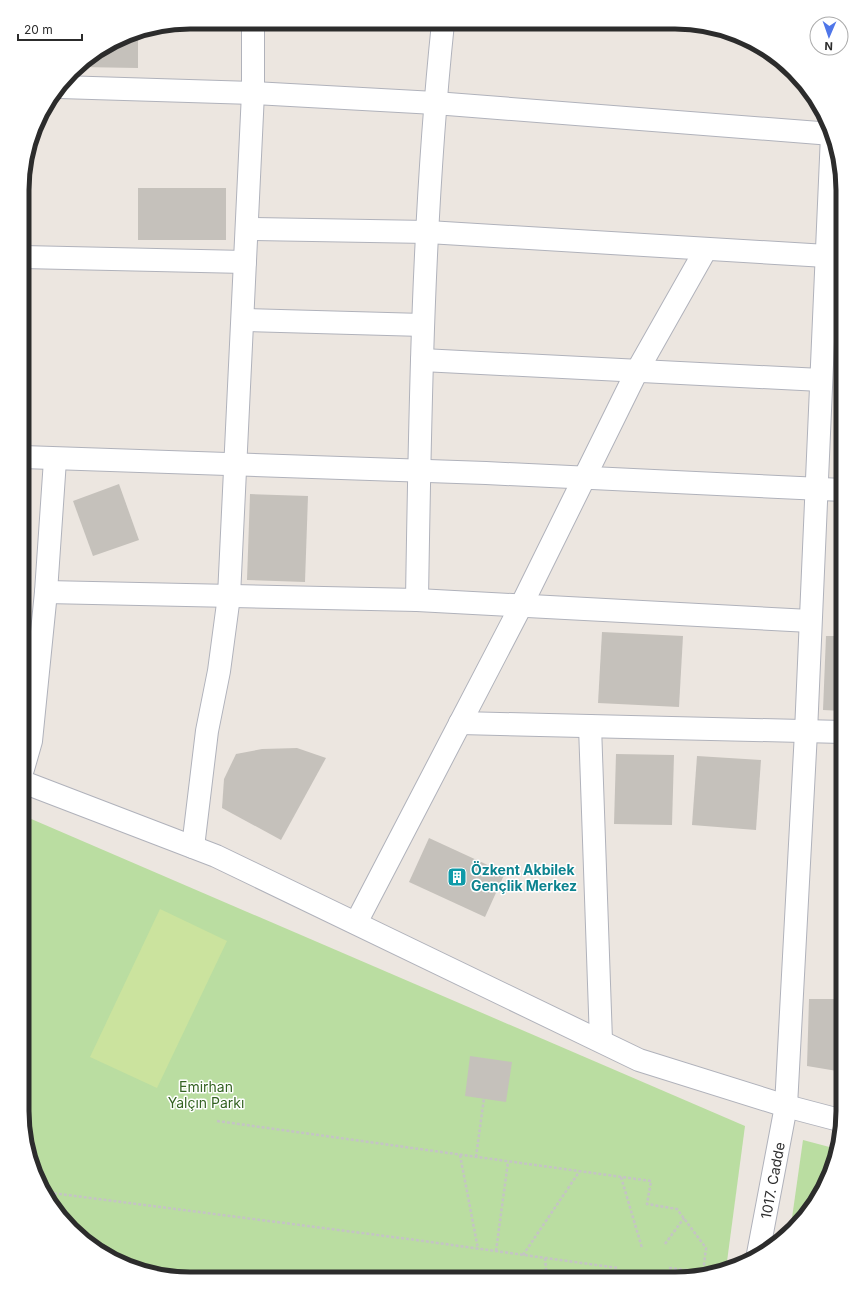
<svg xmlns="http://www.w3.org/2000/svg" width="865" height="1301" font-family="Inter,sans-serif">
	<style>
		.green { fill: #badda1 }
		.pitch { fill: #cbe39e }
		.building { fill: #c5c1bb }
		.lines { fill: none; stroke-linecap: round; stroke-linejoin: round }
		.minor-casing { stroke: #b0b2bb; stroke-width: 24 }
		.tertiary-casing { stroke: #b0b2bb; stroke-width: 24 }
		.path { stroke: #c4c4c4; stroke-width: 2.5; stroke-dasharray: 3 2; stroke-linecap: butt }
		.minor { stroke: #fff; stroke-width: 22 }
		.tertiary { stroke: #fff; stroke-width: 22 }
		.labels { text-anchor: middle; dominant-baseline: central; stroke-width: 3; stroke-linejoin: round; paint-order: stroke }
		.culture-label { font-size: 14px; font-weight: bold; fill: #0d838f; stroke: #fff; text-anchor: start }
		.park-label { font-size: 14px; fill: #346322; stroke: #fff }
		.street-label { font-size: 14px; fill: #2c2c2c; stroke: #fff }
		.rim { fill: none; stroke: #2c2c2c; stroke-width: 5 }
	</style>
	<rect width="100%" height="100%" fill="#ece6e0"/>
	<g class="green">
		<path d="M 22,815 L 745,1126 L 726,1269 L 675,1279 L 169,1278 L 126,1266 L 88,1244 L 57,1213 L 35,1175 L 22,1111 Z"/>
		<path d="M 803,1140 L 837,1149 L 834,1165 L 814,1204 L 790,1232 Z"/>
	</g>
	<path class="pitch" d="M 160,909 L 227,941 L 157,1088 L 90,1057 Z"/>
	<g class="building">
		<path d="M 136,31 L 138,31 L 138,68 L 79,67 L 80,64 Z"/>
		<rect x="138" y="188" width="88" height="52"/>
		<path d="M 119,484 L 139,540 L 93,556 L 73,501 Z"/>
		<path d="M 250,494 L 308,496 L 305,582 L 247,580 Z"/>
		<path d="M 602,632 L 683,636 L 679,707 L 598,703 Z"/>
		<path d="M 826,636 L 843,636 L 843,711 L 823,710 Z"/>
		<path d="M 297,748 L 326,758 L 281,840 L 222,808 L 224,779 L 236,754 L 262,749 Z"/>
		<path d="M 616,754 L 674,755 L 672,825 L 614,824 Z"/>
		<path d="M 697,756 L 761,760 L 756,830 L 692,825 Z"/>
		<path d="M 429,838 L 505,873 L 485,917 L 409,882 Z"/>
		<path d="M 809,999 L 843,999 L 843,1072 L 807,1066 Z"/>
		<path d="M 470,1056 L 512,1062 L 506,1102 L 465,1096 Z"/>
	</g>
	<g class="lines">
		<defs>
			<g id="minor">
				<path d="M 60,87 L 253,93 L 435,103 L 832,134"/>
				<path d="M 247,229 L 428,232 L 843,257"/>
				<path d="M 23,257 L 245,262"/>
				<path d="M 243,320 L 423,325"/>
				<path d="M 422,360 L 821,380"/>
				<path d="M 23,457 L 486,473 L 843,490"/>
				<path d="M 46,592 L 417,600 L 810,621"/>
				<path d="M 417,600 C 420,408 423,214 443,23"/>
				<path d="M 460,723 L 843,732"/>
				<path d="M 590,726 L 601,1041"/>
				<path d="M 23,769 L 31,741 L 46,592 L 55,460"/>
				<path d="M 193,847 L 207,731 L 219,671 L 229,596 L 253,93 L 253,22"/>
				<path d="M 356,923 L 521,606 L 637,371 L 706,249"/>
			</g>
			<g id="tertiary">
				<path d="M 23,782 L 216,856 L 639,1060 L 786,1106 L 843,1121"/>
				<path id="s1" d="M 758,1254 L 786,1106 L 806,732 L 832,135"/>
			</g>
		</defs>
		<use href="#minor" class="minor-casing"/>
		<use href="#tertiary" class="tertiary-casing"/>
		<g class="path">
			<path d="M 217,1121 L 651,1181 L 647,1204 L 677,1209 L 706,1248 L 703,1273"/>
			<path d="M 460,1155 L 478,1249"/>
			<path d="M 476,1157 L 484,1098"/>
			<path d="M 621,1177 L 642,1248"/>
			<path d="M 44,1192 L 416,1240 L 618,1268"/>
			<path d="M 665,1244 L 684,1218"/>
			<path d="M 496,1251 L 508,1162"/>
			<path d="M 523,1255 L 579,1172"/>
			<path d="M 545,1258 L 547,1279"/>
			<path d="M 669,1268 L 703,1272"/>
		</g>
		<use href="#minor" class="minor"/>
		<use href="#tertiary" class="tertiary"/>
	</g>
	<defs>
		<symbol id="building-square" viewBox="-11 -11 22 22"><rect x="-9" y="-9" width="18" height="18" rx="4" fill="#0f9aa8" stroke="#fff"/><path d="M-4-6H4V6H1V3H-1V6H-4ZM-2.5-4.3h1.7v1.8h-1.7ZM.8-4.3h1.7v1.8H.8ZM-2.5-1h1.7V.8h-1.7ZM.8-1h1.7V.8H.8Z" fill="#fff"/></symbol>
	</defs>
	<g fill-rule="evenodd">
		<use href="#building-square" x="446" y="866" width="22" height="22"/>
	</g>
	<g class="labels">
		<g class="culture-label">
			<text x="471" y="869">Özkent Akbilek<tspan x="471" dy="16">Gençlik Merkez</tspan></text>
		</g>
		<g class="park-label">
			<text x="206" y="1086">Emirhan<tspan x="206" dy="16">Yalçın Parkı</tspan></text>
		</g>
		<g class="street-label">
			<text stroke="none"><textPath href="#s1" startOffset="75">1017. Cadde</textPath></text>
		</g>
	</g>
	<path d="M0 0H865V1301H0ZM190 29H675A161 161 0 0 1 836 190V1111A161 161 0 0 1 675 1272H190A161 161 0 0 1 29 1111V190A161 161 0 0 1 190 29Z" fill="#fff" fill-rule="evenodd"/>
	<path class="rim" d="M190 29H675A161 161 0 0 1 836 190V1111A161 161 0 0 1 675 1272H190A161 161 0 0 1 29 1111V190A161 161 0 0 1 190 29Z"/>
	<g transform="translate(829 36) rotate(182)"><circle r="19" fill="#ffffff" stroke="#ababab"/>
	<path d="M0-3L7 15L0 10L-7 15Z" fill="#4f76e9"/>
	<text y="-6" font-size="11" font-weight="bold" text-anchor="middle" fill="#2c2c2c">N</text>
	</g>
	<path d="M18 34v6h64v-6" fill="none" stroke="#2c2c2c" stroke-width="2"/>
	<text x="24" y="34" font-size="12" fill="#2c2c2c" stroke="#ffffff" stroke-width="3" paint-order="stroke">20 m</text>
</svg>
